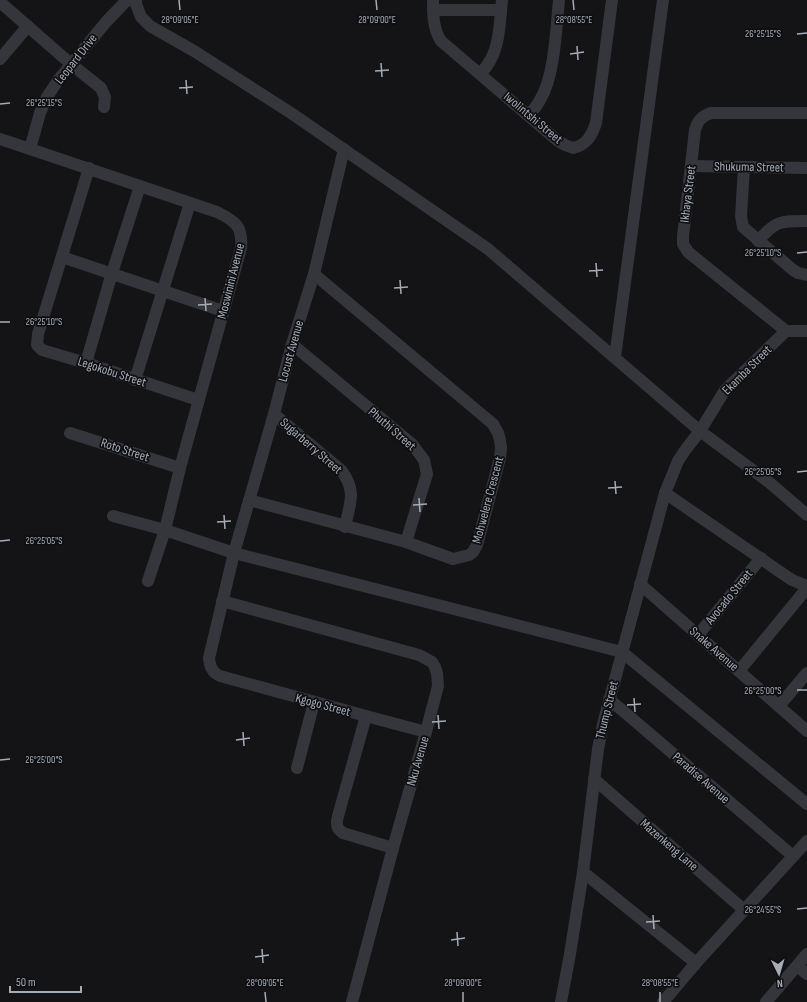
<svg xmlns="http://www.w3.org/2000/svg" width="807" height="1002" font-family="'Sofia Sans Condensed',sans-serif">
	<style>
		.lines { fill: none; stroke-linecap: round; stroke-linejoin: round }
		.minor { stroke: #35363c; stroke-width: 12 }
		.ticks { fill: none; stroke: #a5acb8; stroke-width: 1.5 }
		.labels { text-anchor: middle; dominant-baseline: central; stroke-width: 3.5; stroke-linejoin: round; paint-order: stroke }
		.street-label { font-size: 13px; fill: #a5acb8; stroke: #0f0f11 }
		.ticks-label { font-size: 10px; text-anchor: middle; fill: #a5acb8; stroke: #0f0f11; stroke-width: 3.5; stroke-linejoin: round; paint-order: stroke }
	</style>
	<rect width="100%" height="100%" fill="#141416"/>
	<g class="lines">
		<g class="minor">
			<path d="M 136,0 L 136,4 L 141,17 L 150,26 L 194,51 L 291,113 L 488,249 L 700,431 L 770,483 L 807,515"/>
			<path d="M 433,0 C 433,14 433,29 441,41 L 558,141 L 565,145 L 573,148 C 587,145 592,135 596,123 L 612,0"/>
			<path d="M 0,2 L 71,64 L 101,88 L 105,97 L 104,107"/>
			<path d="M 433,10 L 501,10"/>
			<path d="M 0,59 L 28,26"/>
			<path d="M 480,74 C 484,70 488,65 491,59 C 500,42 500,19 502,0"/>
			<path d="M 529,115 C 533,110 537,106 540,100 C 555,75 556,29 559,0"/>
			<path d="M 0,139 L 217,212 C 235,221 243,226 241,248 L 180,468 L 165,530 L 148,581"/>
			<path d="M 30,149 L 40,113 L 47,97 L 59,79 L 106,22 L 127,0"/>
			<path d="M 344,149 L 314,274 L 292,344 L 274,414 L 234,553 L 209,658 C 210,667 212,672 220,676 L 366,716 L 426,732"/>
			<path d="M 691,166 L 807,168"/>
			<path d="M 89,168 L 38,334 L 37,345 L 42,350 L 86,363 L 198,400"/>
			<path d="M 744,168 L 741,216 L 743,227 L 793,270 L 798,273 L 807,275"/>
			<path d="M 758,241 C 776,220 781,221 807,221"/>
			<path d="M 62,257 L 223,311"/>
			<path d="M 786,331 L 688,252 L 683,244 L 683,236 L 695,130 C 698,120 702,116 711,113 L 807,113"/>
			<path d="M 292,344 L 412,444 L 424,460 L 427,474 L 406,542"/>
			<path d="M 615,357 L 663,0"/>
			<path d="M 86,363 L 112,273 L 140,186"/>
			<path d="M 135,380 L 190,203"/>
			<path d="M 274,414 L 341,470 C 357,491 350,503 345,527"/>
			<path d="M 70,433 L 180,468"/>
			<path d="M 665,493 L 792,580 L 807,586"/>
			<path d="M 249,500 L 406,542 L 453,559 L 469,555 L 473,552 L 477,545 L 500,458 L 501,448 L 500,440 L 498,433 L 493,424 L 314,274"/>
			<path d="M 113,516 L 165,530 L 234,553 L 622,652 L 807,804"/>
			<path d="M 640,584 L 807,731"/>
			<path d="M 222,601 L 419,655 L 432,662 L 435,667 L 437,673 L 438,686 L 426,732 L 393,848 L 352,1002"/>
			<path d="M 698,635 L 761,558"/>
			<path d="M 739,671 L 807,588"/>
			<path d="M 609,699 L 793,856"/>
			<path d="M 779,706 L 807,673"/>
			<path d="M 366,716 L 338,816 C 336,823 336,829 343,833 L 393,848"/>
			<path d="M 297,768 L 314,702"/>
			<path d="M 594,779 L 744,910"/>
			<path d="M 583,872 L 696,963"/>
			<path d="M 797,966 L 807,974"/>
			<path d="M 561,1002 L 570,954 L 583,872 L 598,749 L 603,724 L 665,493 L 678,461 L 686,449 L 700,431 L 725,390 L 786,331 L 807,331"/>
			<path d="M 663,1002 L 696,963 L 807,841"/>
			<path d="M 766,1002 L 807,954"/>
		</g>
	</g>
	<path class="ticks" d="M 179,0 L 180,10M 376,0 L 377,10M 573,0 L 574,10M 797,34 L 807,33M 577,46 L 578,60M 570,54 L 584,52M 381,63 L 382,77M 375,71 L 389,70M 186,80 L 187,94M 179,88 L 193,87M 0,104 L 10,103M 797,253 L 807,252M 596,263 L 597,277M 589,271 L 603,270M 400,280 L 401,294M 394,288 L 408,287M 205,298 L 206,311M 198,305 L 212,304M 0,322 L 10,322M 797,472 L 807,471M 615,481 L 616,494M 608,488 L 622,487M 419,498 L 420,512M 413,505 L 427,504M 224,515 L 225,529M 217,522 L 231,521M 0,541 L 10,540M 797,690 L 807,690M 634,698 L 635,712M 627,705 L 641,704M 438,715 L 439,729M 432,722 L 446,721M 243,732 L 244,746M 236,740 L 250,738M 0,760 L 10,759M 797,909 L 807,908M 653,915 L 654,929M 646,922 L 660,921M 457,932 L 458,946M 451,940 L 465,938M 262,949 L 263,963M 255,957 L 269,955M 265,992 L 266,1002M 463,992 L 463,1002M 660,992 L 660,1002"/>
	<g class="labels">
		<g class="street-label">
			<text transform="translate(76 59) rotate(-52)">Leopard Drive</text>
			<text transform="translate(533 118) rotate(40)">Iwolintshi Street</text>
			<text transform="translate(749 167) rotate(1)">Shukuma Street</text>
			<text transform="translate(688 194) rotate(-83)">Ikhaya Street</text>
			<text transform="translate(231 281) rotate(-76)">Moswinini Avenue</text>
			<text transform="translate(291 351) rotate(-74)">Locust Avenue</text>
			<text transform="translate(747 370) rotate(-45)">Ekamba Street</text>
			<text transform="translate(112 372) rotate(18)">Legokobu Street</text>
			<text transform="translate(392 429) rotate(41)">Phuthi Street</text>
			<text transform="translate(311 446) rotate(41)">Sugarberry Street</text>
			<text transform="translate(125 450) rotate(18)">Roto Street</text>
			<text transform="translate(488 500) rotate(-75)">Mohwelere Crescent</text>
			<text transform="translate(729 597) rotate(-51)">Avocado Street</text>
			<text transform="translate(714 649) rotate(41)">Snake Avenue</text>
			<text transform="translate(323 705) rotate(15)">Kgogo Street</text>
			<text transform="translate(607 710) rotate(-76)">Thump Street</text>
			<text transform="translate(418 761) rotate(-74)">Nku Avenue</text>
			<text transform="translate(701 778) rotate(41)">Paradise Avenue</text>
			<text transform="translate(669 845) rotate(41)">Mazenkeng Lane</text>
		</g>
	</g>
	<g class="ticks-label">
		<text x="180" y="23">28°09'05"E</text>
		<text x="377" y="23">28°09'00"E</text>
		<text x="574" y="23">28°08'55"E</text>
		<text x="763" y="37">26°25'15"S</text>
		<text x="44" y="106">26°25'15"S</text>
		<text x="763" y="256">26°25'10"S</text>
		<text x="44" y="325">26°25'10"S</text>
		<text x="763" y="475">26°25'05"S</text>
		<text x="44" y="544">26°25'05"S</text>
		<text x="763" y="694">26°25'00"S</text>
		<text x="44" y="763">26°25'00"S</text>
		<text x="763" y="913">26°24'55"S</text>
		<text x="265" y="986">28°09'05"E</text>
		<text x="463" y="986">28°09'00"E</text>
		<text x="660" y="986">28°08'55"E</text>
	</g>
	<g transform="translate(779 974) rotate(175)" stroke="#0f0f11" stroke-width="3" paint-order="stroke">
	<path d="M0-3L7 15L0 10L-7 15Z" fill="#a5acb8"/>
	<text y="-6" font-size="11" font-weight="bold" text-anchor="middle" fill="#a5acb8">N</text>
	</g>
	<path d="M10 986v6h71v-6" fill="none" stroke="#a5acb8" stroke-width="2"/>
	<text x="16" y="986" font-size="12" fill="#a5acb8" stroke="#0f0f11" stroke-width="3" paint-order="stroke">50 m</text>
</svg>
